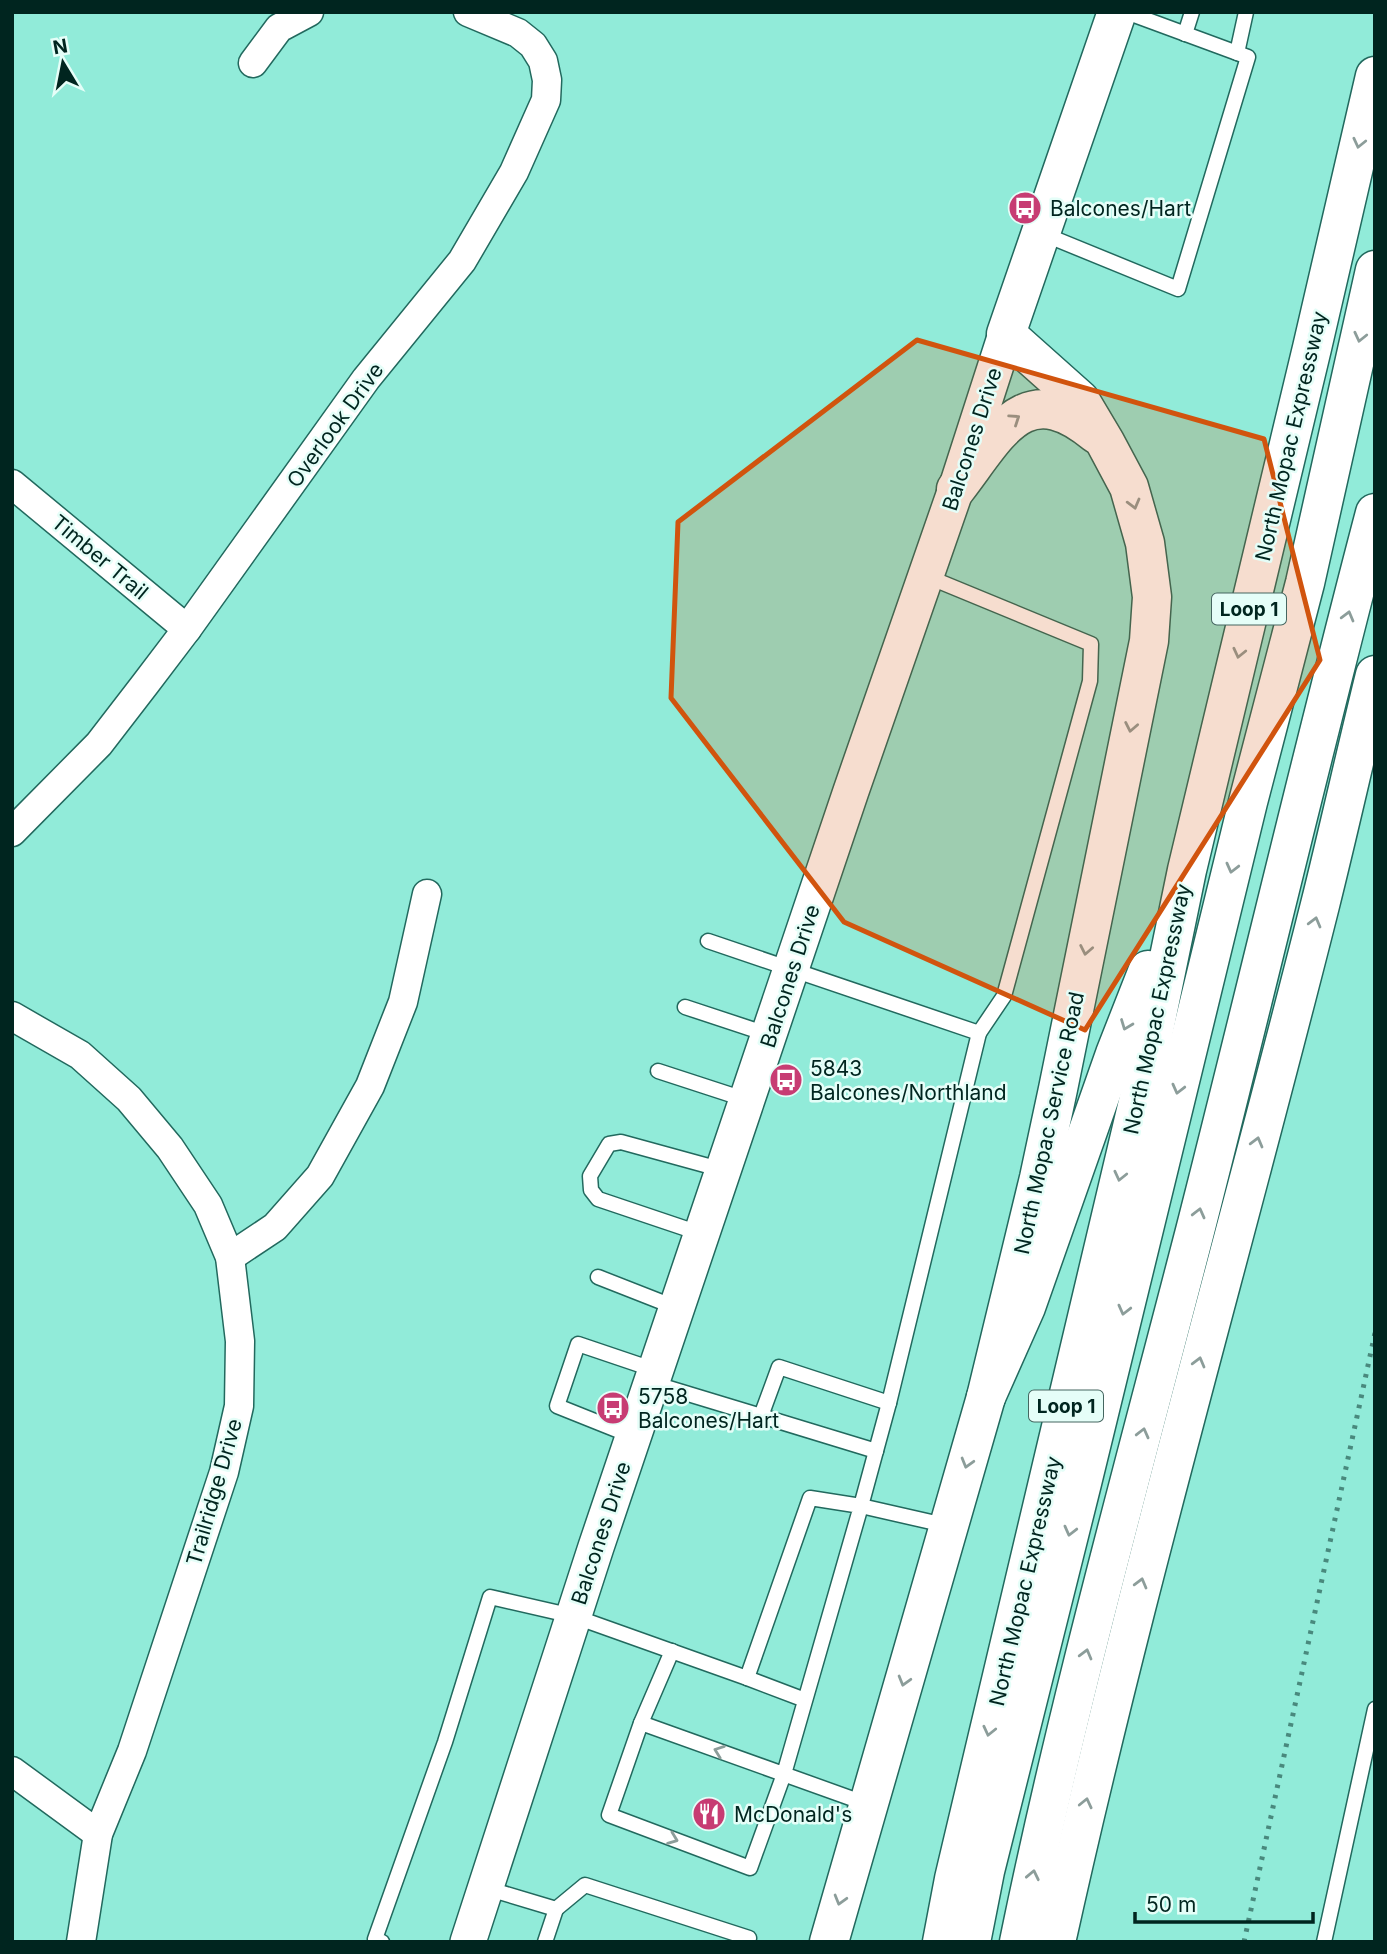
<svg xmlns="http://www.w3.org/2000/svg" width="1387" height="1954" font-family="Inter,sans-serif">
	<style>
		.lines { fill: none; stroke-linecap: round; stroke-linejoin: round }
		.service-casing { stroke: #22695e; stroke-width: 17 }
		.minor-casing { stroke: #22695e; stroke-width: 31 }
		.tertiary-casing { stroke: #22695e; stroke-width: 38 }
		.secondary-casing { stroke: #22695e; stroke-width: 41 }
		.motorway-casing { stroke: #22695e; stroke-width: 41 }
		.service { stroke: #fff; stroke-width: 14 }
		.minor { stroke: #fff; stroke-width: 28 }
		.tertiary { stroke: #fff; stroke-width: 35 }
		.secondary { stroke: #fff; stroke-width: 38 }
		.motorway { stroke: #fff; stroke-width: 38 }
		.rail { stroke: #49897d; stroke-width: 5; stroke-dasharray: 3.5 7; stroke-linecap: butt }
		.oneway { stroke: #8c9d9a }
		.marked { fill: #d1540e; fill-opacity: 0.2; stroke: #d1540e; stroke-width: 5; stroke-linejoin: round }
		.labels { text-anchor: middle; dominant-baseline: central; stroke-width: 5; stroke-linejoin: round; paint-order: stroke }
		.shield { fill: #e5fef8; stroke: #456660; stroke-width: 2 }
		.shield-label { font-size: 19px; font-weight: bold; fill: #00251f }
		.poi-label { font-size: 21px; fill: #00251f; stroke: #e5fef8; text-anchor: start }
		.street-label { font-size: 21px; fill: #00251f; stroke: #e5fef8 }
	</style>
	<rect width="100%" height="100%" fill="#91ebd9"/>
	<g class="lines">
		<defs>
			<g id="service">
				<path d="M 1185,34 L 1192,12"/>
				<path d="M 1237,53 L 1246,12"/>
				<path d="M 1041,233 L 1178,289 L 1248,57 L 1126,12"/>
				<path d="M 926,576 L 1091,644 L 1090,681 L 1004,996 L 979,1033"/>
				<path d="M 708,941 L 979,1033 L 889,1403 L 861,1506 L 949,1526"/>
				<path d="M 685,1007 L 770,1035"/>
				<path d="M 658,1071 L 747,1100"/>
				<path d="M 702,1234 L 598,1199 L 591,1190 L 590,1176 L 609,1144 L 621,1142 L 723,1170"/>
				<path d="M 598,1277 L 677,1308"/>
				<path d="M 652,1383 L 761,1416"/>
				<path d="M 632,1436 L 557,1406 L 578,1344 L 655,1370"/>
				<path d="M 876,1451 L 761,1416 L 779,1367 L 889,1403"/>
				<path d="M 805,1700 L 747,1678 L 810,1498 L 861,1506 L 784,1774 L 750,1868 L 609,1815 L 641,1723 L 867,1804"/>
				<path d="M 641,1723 L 672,1651"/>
				<path d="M 486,1888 L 556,1909 L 585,1885 L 749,1938"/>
				<path d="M 382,1942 L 375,1939 L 445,1742 L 490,1597 L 573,1616 L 747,1678"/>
				<path d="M 545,1942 L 556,1909"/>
				<path d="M 1324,1942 L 1375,1709"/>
			</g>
			<g id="minor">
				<path d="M 253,63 L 279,28 L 309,12"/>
				<path d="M 12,484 L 187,629"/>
				<path d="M 12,832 L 99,744 L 146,683 L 187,629 L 366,379 L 462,261 L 514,172 L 546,100 L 547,80 L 543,61 L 533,45 L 518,33 L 468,12"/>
				<path d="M 12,1016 L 80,1055 L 129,1099 L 170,1148 L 208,1205 L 230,1257 L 240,1341 L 239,1406 L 224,1472 L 132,1751 L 98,1834 L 81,1942"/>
				<path d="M 230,1257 L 275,1227 L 320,1176 L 370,1086 L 403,1002 L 427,894"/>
				<path d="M 12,1771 L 98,1834"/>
			</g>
			<path id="tertiary" d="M 468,1942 L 596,1547 L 851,791 L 956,489 L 1006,334"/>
			<g id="secondary">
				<path d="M 956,489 C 998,435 1024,374 1096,434"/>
				<path d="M 829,1942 L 986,1397 L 1039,1178 L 1058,1089 L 1149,641 L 1152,597 L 1145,543 L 1129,487 L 1105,442 L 1080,400 L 1006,334 L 1117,12"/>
			</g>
			<g id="motorway">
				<path d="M 986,1397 L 1026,1307 L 1115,1054 L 1148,970"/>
				<path d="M 942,1942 L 954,1879 L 1147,1064 L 1187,870 L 1312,348 L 1375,76"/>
				<path d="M 971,1942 L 985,1871 L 1082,1483 L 1248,802 L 1305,583 L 1375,270"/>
				<path d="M 1019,1942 C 1068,1703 1134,1467 1195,1231 C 1256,992 1312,752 1375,513"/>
				<path d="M 1056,1942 C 1133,1593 1233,1251 1320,905 C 1339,829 1356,752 1375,675"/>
			</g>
		</defs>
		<use href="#service" class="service-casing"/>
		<use href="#minor" class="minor-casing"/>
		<use href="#tertiary" class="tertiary-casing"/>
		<use href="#secondary" class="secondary-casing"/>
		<use href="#motorway" class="motorway-casing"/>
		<use href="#service" class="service"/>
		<use href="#minor" class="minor"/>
		<use href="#tertiary" class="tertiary"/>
		<use href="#secondary" class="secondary"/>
		<use href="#motorway" class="motorway"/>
		<path class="rail" d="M 1244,1942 L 1375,1333"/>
	</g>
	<defs><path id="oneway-chevron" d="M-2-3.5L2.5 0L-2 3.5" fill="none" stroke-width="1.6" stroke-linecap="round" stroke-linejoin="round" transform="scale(1.75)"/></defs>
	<g class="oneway">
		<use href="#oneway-chevron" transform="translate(1359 143) rotate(103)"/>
		<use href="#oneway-chevron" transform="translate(1360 337) rotate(103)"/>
		<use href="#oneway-chevron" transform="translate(1015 419) rotate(-34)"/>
		<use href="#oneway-chevron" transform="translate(1134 504) rotate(75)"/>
		<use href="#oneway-chevron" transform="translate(1348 616) rotate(-75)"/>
		<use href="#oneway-chevron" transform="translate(1239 653) rotate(103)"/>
		<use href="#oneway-chevron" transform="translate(1131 727) rotate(101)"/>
		<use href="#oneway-chevron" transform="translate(1232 868) rotate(104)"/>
		<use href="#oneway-chevron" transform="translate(1315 922) rotate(-75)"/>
		<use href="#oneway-chevron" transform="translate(1086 950) rotate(101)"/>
		<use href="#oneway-chevron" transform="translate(1126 1025) rotate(111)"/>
		<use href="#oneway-chevron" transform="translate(1178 1089) rotate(104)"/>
		<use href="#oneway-chevron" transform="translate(1257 1142) rotate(-75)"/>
		<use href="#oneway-chevron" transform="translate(1120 1176) rotate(103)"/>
		<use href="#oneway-chevron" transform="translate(1199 1213) rotate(-76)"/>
		<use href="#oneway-chevron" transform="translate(1124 1310) rotate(104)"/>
		<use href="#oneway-chevron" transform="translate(1199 1362) rotate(-75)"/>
		<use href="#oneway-chevron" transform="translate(1143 1433) rotate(-76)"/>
		<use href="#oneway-chevron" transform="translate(967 1463) rotate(106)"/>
		<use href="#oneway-chevron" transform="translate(1070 1531) rotate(104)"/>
		<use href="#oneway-chevron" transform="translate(1141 1583) rotate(-75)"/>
		<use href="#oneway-chevron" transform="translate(1086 1654) rotate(-75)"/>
		<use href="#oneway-chevron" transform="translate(904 1681) rotate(106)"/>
		<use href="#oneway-chevron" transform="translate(989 1731) rotate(103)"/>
		<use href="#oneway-chevron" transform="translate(719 1751) rotate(-160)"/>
		<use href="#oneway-chevron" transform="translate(1086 1803) rotate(-77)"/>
		<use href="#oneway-chevron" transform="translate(673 1839) rotate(21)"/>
		<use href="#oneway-chevron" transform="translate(1033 1875) rotate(-78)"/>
		<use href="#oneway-chevron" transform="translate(840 1900) rotate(106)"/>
	</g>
	<path class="marked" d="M 917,340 L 1264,439 L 1320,660 L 1085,1030 L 844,922 L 671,698 L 678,522 Z"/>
	<defs>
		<symbol id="bus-disc" viewBox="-11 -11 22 22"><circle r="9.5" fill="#c73c73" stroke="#e5fef8"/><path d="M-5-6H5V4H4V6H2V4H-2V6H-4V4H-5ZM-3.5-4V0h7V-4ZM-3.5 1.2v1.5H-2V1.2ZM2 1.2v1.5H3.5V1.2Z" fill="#fff"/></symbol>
		<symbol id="restaurant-disc" viewBox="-11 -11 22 22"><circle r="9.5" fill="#c73c73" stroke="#e5fef8"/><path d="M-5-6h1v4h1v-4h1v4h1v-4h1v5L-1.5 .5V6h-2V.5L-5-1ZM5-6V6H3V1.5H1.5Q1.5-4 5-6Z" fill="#fff"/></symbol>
	</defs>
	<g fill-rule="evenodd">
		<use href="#bus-disc" x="1006" y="189" width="38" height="38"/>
		<use href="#bus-disc" x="767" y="1061" width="38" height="38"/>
		<use href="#bus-disc" x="594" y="1389" width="38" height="38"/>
		<use href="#restaurant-disc" x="690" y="1795" width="38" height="38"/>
	</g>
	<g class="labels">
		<g class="shield">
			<rect x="1212" y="593.5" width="74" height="31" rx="5"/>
			<rect x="1029" y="1390.5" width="74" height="31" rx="5"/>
		</g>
		<g class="shield-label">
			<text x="1249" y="609">Loop 1</text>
			<text x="1066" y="1406">Loop 1</text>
		</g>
		<g class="poi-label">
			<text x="1050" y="208">Balcones/Hart</text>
			<text x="810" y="1068">5843<tspan x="810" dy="24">Balcones/Northland</tspan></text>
			<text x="638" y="1396">5758<tspan x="638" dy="24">Balcones/Hart</tspan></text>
			<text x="734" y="1814">McDonald's</text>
		</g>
		<g class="street-label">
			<text transform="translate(335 425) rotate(-54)">Overlook Drive</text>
			<text transform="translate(1291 436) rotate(-77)">North Mopac Expressway</text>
			<text transform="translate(972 439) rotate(-72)">Balcones Drive</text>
			<text transform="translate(100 557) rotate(40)">Timber Trail</text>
			<text transform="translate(790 976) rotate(-72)">Balcones Drive</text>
			<text transform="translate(1157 1009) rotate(-78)">North Mopac Expressway</text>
			<text transform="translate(1049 1123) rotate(-78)">North Mopac Service Road</text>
			<text transform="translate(214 1492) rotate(-74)">Trailridge Drive</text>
			<text transform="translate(601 1533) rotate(-72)">Balcones Drive</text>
			<text transform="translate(1025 1581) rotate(-77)">North Mopac Expressway</text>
		</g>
	</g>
	<rect width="1387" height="1954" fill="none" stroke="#00251f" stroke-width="28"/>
	<g transform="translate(63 63) rotate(350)" stroke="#e5fef8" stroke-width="5" paint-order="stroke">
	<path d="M0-5L12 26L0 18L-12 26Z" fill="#00251f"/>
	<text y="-10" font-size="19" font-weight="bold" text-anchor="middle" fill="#00251f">N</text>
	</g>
	<path d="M1135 1912v10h178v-10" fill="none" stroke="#00251f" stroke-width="3.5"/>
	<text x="1146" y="1912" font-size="21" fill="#00251f" stroke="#e5fef8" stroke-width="5" paint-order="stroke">50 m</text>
</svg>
